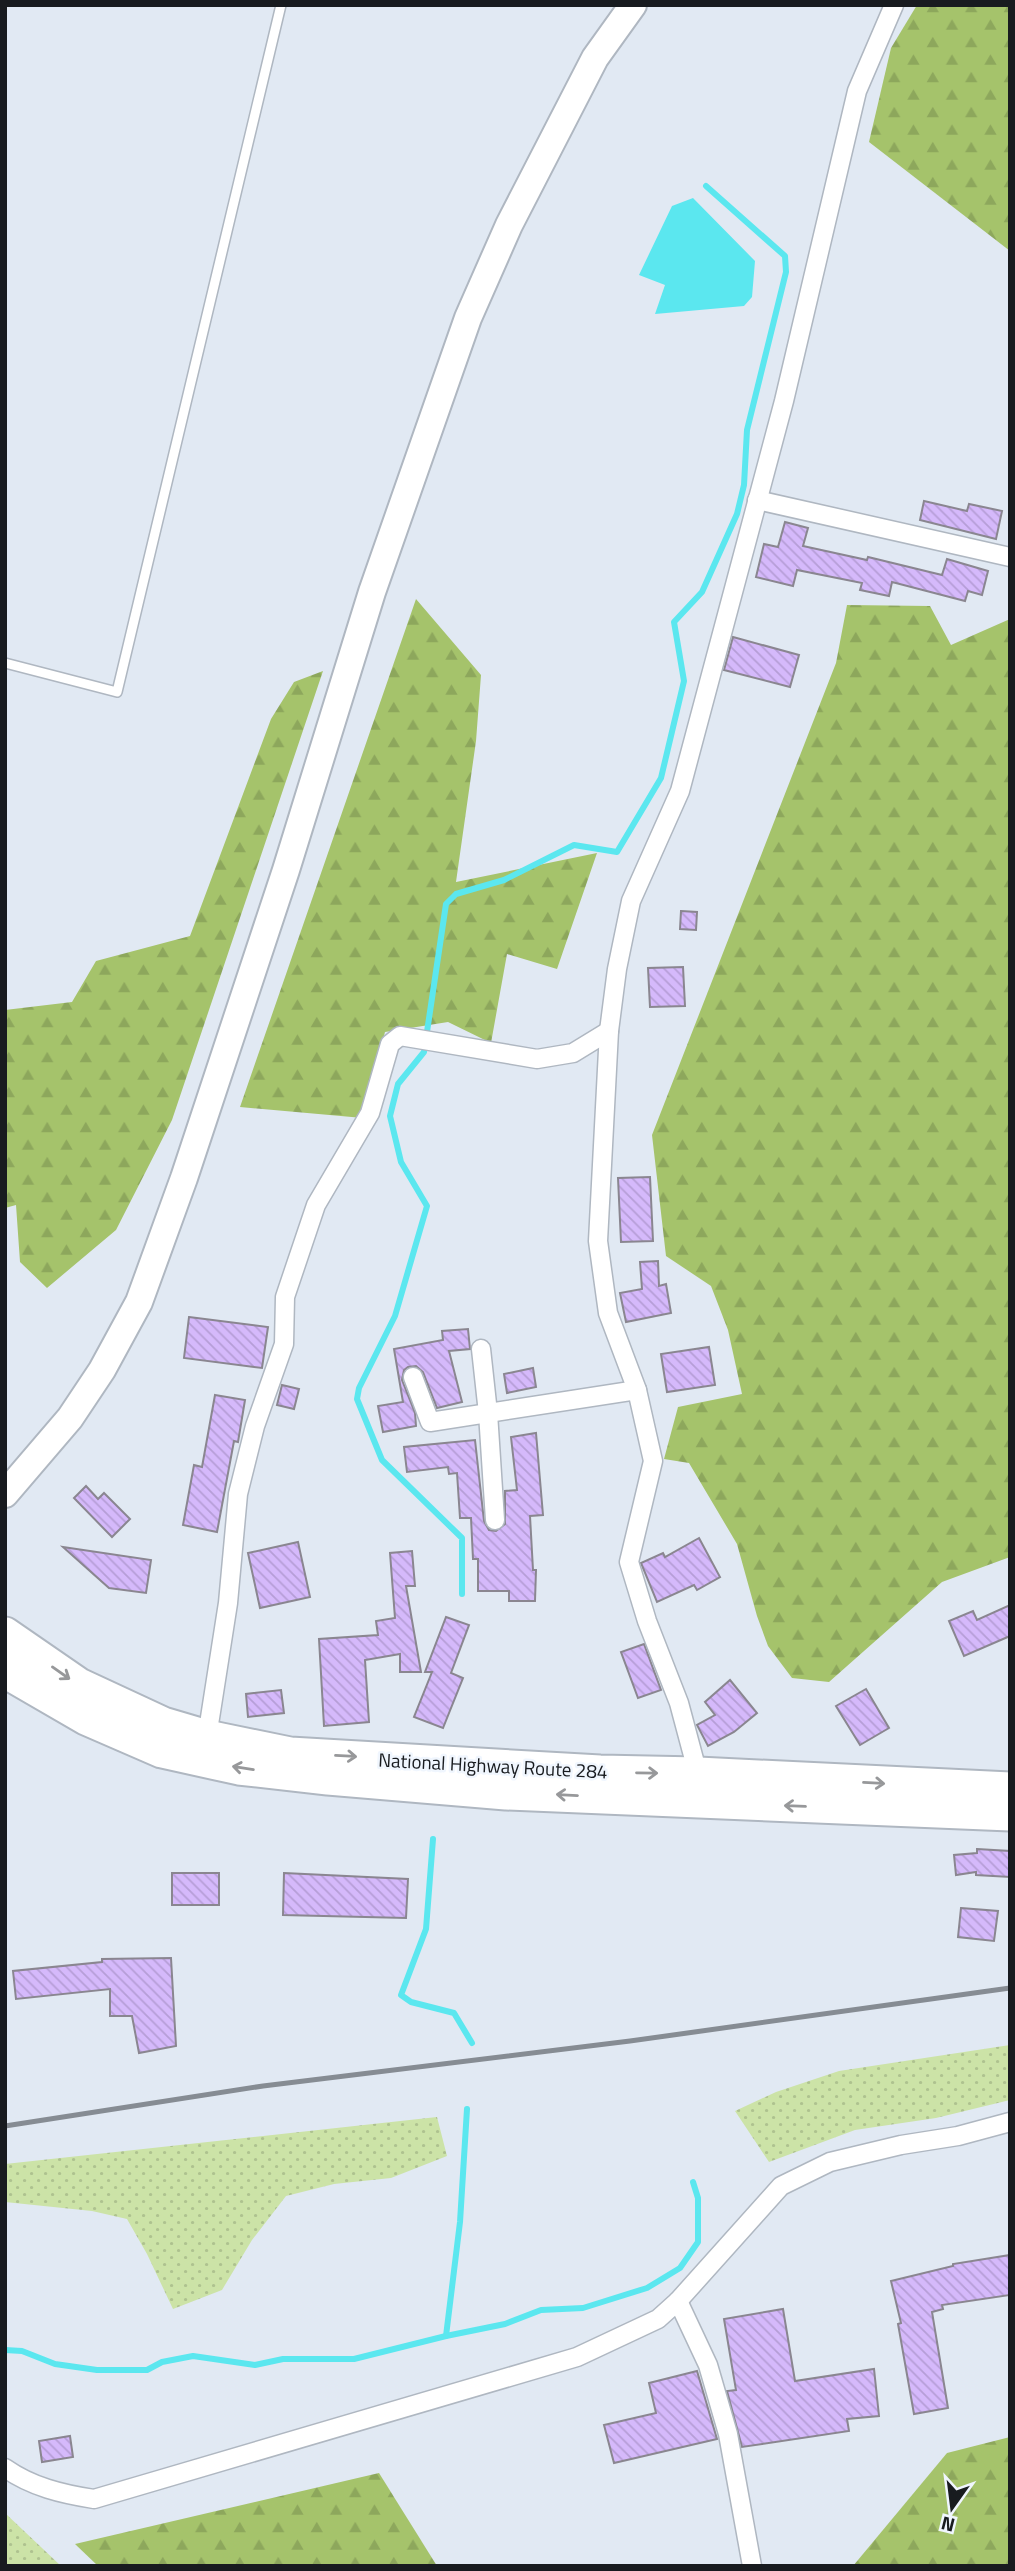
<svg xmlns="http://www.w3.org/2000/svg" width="1015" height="2571" font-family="'Titillium Web',sans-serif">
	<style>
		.grass { fill: url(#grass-dots) }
		.forest { fill: url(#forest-firs) }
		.water { fill: #5be7ef }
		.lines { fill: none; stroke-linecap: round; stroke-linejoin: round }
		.stream { stroke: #5be7ef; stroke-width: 6 }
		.building { fill: url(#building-back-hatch); stroke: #8a8690; stroke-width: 2 }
		.lane-casing { stroke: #afb7c1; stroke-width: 12 }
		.street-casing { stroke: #afb7c1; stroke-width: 21 }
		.secondary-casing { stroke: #afb7c1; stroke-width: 30 }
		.highway-casing { stroke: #afb7c1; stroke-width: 37 }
		.lane { stroke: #fff; stroke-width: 9 }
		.street { stroke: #fff; stroke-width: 18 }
		.secondary { stroke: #fff; stroke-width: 26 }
		.highway { stroke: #fff; stroke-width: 33 }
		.rail { stroke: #868c93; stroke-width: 5 }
		.oneway { stroke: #97989a }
		.labels { text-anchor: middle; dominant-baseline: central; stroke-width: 5; stroke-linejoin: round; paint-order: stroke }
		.street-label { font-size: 19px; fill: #181b1f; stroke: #f0f6fe }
	</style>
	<defs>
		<pattern id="grass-dots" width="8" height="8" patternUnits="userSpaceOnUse" patternTransform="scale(1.75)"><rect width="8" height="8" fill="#cce3a7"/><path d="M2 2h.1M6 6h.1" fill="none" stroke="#aec28f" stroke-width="1.8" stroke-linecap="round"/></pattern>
		<pattern id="forest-firs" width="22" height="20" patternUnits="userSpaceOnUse" patternTransform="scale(1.75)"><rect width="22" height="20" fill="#a5c36b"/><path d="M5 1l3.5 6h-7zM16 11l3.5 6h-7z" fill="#8da75c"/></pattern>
		<pattern id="building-back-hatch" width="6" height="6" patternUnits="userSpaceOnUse" patternTransform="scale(1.75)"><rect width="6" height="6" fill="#d5b9fb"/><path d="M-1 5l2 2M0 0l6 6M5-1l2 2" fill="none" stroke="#b69ed7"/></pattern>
	</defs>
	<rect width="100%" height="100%" fill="#e1e9f3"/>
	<g class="grass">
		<path d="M 1010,2045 L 1010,2100 L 936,2118 L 855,2130 L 769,2162 L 735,2111 L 776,2092 L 839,2071 Z"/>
		<path d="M 437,2117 L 447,2156 L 391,2178 L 334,2184 L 286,2196 L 252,2240 L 222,2290 L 173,2309 L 147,2254 L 127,2219 L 92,2211 L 5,2202 L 5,2164 Z"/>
		<path d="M 5,2513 L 61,2566 L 5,2566 Z"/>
	</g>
	<g class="forest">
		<path d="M 917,5 L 1010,5 L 1010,251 L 869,142 L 891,48 Z"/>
		<path d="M 416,599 L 481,675 L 476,741 L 456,882 L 597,853 L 557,969 L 507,954 L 491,1043 L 448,1022 L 385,1032 L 363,1118 L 240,1107 Z"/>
		<path d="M 847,605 L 930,606 L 951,645 L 1010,619 L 1010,1557 L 942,1582 L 829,1682 L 792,1678 L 768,1646 L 757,1616 L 737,1544 L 689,1463 L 664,1459 L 678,1407 L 742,1394 L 728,1330 L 711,1286 L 666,1256 L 652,1135 L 836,663 Z"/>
		<path d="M 323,671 L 172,1120 L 116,1230 L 47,1288 L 20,1262 L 16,1205 L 5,1208 L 5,1010 L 72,1002 L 96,961 L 190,936 L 271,719 L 294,682 Z"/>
		<path d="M 1010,2437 L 1010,2566 L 853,2566 L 947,2453 Z"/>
		<path d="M 379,2473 L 437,2566 L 98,2566 L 75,2544 Z"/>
	</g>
	<path class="water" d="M 693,198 L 755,261 L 752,297 L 744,306 L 655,314 L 665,285 L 639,275 L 672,206 Z"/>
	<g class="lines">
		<g class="stream">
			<path d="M 462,1594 L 462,1538 L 382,1460 L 357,1399 L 359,1388 L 395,1316 L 427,1206 L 401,1162 L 390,1116 L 398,1084 L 424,1052 L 446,904 L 456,894 L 504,880 L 574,845 L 617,852 L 661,778 L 684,681 L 674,622 L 702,592 L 737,514 L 744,485 L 747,430 L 786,272 L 785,256 L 706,186"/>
			<path d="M 433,1839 L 426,1929 L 401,1995 L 411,2002 L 454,2013 L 472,2043"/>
			<path d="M 446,2336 L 460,2222 L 467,2109"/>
			<path d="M 5,2350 L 22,2351 L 55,2364 L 97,2370 L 147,2370 L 162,2362 L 193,2356 L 255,2365 L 283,2359 L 354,2359 L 446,2336 L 505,2324 L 541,2310 L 583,2308 L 647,2288 L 680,2268 L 698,2242 L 698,2198 L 693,2182"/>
		</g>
	</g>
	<g class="building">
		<path d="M 924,501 L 967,511 L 969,504 L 1002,511 L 996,539 L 920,520 Z"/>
		<path d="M 785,522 L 808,528 L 803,546 L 867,560 L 868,557 L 942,575 L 947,559 L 988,571 L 982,595 L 968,591 L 965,601 L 892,582 L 889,596 L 860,590 L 862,583 L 797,570 L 793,586 L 756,577 L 764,544 L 778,547 Z"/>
		<path d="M 733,637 L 799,655 L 790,687 L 724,670 Z"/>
		<path d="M 681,911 L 697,912 L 696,930 L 680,929 Z"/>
		<path d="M 683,967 L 685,1006 L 650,1007 L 648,968 Z"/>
		<path d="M 650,1177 L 653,1241 L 621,1242 L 618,1178 Z"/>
		<path d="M 658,1261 L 659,1286 L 666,1284 L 671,1313 L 626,1322 L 620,1293 L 642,1289 L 640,1262 Z"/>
		<path d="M 189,1317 L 268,1327 L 262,1368 L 184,1358 Z"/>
		<path d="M 468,1329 L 470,1349 L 449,1351 L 462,1402 L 437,1408 L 423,1372 L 416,1366 L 408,1367 L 404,1370 L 402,1380 L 415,1413 L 416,1426 L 383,1432 L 378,1406 L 403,1402 L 394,1349 L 443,1340 L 442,1331 Z"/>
		<path d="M 709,1347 L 715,1385 L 667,1392 L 661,1354 Z"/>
		<path d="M 533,1368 L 536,1387 L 507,1393 L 504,1374 Z"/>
		<path d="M 282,1385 L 299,1389 L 294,1409 L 277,1405 Z"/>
		<path d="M 215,1395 L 245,1400 L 238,1442 L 234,1441 L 217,1532 L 183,1525 L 194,1465 L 202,1467 Z"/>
		<path d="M 536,1433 L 543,1515 L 530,1516 L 533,1570 L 536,1570 L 535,1601 L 509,1601 L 509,1591 L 478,1591 L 478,1559 L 473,1559 L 471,1518 L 460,1518 L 457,1473 L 449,1474 L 448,1467 L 407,1472 L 404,1447 L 475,1440 L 484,1521 L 489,1530 L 496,1531 L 505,1524 L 505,1491 L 517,1490 L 511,1437 Z"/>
		<path d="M 86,1486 L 98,1499 L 104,1493 L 130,1519 L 112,1537 L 74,1498 Z"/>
		<path d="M 699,1538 L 720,1577 L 697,1590 L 694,1585 L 657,1602 L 641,1563 L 663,1553 L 665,1557 Z"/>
		<path d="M 298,1542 L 310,1597 L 260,1608 L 248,1553 Z"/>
		<path d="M 63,1547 L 151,1560 L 146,1593 L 109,1588 Z"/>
		<path d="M 412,1551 L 415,1586 L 406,1586 L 421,1672 L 400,1672 L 400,1654 L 365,1660 L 369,1722 L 324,1726 L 319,1639 L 378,1635 L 376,1621 L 395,1618 L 390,1553 Z"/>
		<path d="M 1010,1605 L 1010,1636 L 964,1656 L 949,1621 L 973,1611 L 977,1620 Z"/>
		<path d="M 446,1617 L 469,1625 L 451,1673 L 463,1678 L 443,1728 L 414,1717 L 432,1672 L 425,1672 Z"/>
		<path d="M 644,1644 L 661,1690 L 638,1698 L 621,1652 Z"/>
		<path d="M 730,1680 L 757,1713 L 734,1732 L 708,1746 L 697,1725 L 715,1715 L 705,1702 Z"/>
		<path d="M 866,1689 L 889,1728 L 860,1745 L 836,1706 Z"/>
		<path d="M 281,1690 L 284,1713 L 248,1717 L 246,1694 Z"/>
		<path d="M 977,1849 L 1010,1851 L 1010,1877 L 976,1875 L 976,1872 L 956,1875 L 954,1855 L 977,1853 Z"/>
		<rect x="172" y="1873" width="47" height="32"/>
		<path d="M 284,1873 L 408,1879 L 406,1918 L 283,1915 Z"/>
		<path d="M 961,1908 L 998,1911 L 994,1941 L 958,1937 Z"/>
		<path d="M 171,1958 L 176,2046 L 139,2053 L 132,2016 L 110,2016 L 110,1989 L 16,1999 L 13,1971 L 102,1962 L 102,1959 Z"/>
		<path d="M 1010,2255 L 1010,2295 L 942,2305 L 943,2309 L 932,2312 L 948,2408 L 914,2414 L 898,2324 L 901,2323 L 891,2281 L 953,2266 L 953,2264 Z"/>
		<path d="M 783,2309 L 795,2381 L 874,2369 L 879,2416 L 847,2419 L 849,2431 L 742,2447 L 727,2391 L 736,2390 L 724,2319 Z"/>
		<path d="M 697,2371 L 717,2439 L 614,2463 L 604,2425 L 656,2413 L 649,2383 Z"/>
		<path d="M 70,2436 L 73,2457 L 42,2462 L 39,2441 Z"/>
	</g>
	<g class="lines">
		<defs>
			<path id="lane" d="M 5,663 L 117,692 L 281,5"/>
			<g id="street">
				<path d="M 757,500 L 1010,557"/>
				<path d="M 481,1349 L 488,1413 L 495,1520"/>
				<path d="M 413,1377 L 430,1422 L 637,1390"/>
				<path d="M 207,1737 L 228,1603 L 238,1494 L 255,1426 L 284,1344 L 285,1297 L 316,1205 L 370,1113 L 390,1044 L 400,1036 L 537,1059 L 573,1053 L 609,1031"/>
				<path d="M 699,1778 L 679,1703 L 647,1621 L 629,1562 L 653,1461 L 637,1390 L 608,1313 L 598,1241 L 609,1031 L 617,969 L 631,901 L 680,791 L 784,401 L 857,91 L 894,5"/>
				<path d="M 678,2301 L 708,2365 L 728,2434 L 752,2566"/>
				<path d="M 5,2468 C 32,2487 62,2494 94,2499 L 577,2357 L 658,2319 L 678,2301 L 781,2186 L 830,2162 L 901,2145 L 958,2136 L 1010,2122"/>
			</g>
			<path id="secondary" d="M 5,1494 L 70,1418 L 102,1370 L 139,1302 L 184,1178 L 286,870 L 372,592 L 468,318 L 509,225 L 595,58 L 633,5"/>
			<g id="highway">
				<path d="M 5,1634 L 79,1685 L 163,1724 L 207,1737 L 290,1754 L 600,1772 L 698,1774 L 1010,1789"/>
				<path d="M 5,1671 L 86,1718 L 162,1751 L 239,1768 L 328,1778 L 506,1793 L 1010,1814"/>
			</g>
		</defs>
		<use href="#lane" class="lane-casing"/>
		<use href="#street" class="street-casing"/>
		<use href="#secondary" class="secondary-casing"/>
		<use href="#highway" class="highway-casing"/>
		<use href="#lane" class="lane"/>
		<use href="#street" class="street"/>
		<use href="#secondary" class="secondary"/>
		<use href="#highway" class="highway"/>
		<path class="rail" d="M 5,2126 L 263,2086 L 630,2041 L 1010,1988"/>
	</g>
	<defs><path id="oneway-shaft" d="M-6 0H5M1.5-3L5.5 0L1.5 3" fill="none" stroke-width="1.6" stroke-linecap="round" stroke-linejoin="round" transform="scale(1.75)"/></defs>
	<g class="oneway">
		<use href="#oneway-shaft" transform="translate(61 1673) rotate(35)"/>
		<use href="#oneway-shaft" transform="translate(346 1756) rotate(3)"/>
		<use href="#oneway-shaft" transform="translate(243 1768) rotate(-171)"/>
		<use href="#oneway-shaft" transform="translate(647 1773) rotate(1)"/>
		<use href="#oneway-shaft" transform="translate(874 1783) rotate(3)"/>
		<use href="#oneway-shaft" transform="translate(567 1795) rotate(-177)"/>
		<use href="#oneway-shaft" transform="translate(795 1806) rotate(-178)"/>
	</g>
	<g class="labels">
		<g class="street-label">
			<text transform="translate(493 1765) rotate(3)">National Highway Route 284</text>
		</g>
	</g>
	<rect width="1015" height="2571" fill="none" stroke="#181b1f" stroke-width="14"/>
	<g transform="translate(952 2508) rotate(194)" stroke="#f0f6fe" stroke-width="5" paint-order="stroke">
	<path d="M0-5L12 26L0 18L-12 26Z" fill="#181b1f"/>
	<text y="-10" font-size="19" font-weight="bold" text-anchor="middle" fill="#181b1f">N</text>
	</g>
</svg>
